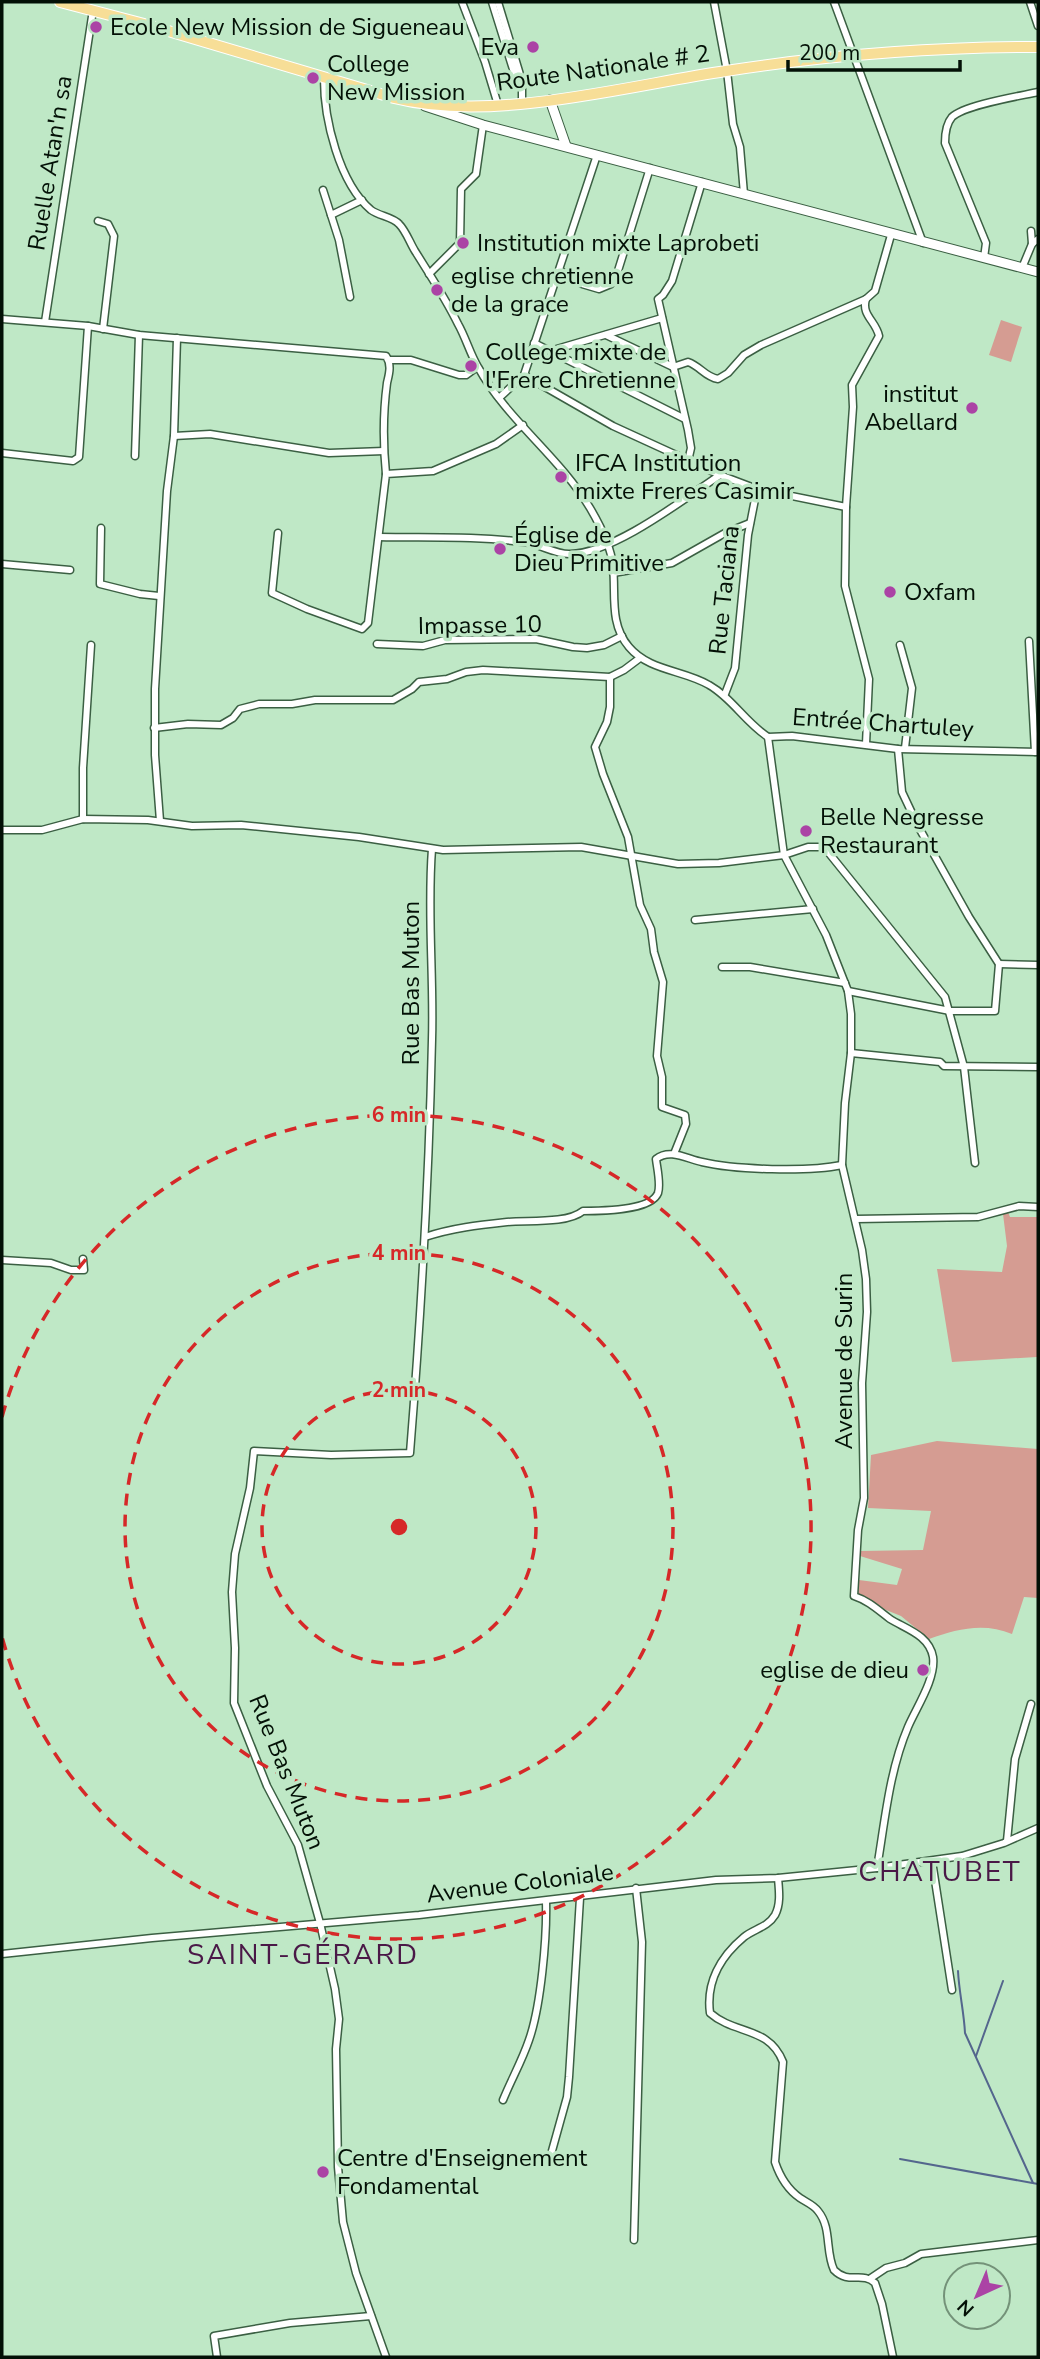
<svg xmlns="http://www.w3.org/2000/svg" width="1040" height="2359" font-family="'Nunito Sans',sans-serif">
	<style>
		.green { fill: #d59c92 }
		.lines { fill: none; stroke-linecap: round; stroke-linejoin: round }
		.stream { stroke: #54668d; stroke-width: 2 }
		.street-casing { stroke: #3b5f43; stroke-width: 9 }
		.secondary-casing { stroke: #3b5f43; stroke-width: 11 }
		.primary-casing { stroke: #fff; stroke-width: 12 }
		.street { stroke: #fff; stroke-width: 6 }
		.secondary { stroke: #fff; stroke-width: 9 }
		.primary { stroke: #f7de97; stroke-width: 10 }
		.ring { fill: none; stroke: #d62828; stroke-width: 3.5; stroke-dasharray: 12 9 }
		.poi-dot { fill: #ab43a5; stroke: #bfe8c6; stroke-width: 2.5 }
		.labels { text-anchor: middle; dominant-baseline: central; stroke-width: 7; stroke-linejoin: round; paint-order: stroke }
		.poi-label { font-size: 24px; fill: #031006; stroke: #bfe8c6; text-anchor: start }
		.street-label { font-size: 24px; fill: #031006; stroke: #bfe8c6 }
		.quarter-label { font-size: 28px; letter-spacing: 2px; fill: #4a1847; stroke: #bfe8c6 }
		.centre { fill: #d62828; stroke: #bfe8c6; stroke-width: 3.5 }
		.ring-label { font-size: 21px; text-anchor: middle; font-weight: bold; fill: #d62828; stroke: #bfe8c6; stroke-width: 7; stroke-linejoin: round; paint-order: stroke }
	</style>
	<rect width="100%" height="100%" fill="#bfe8c6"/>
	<g class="green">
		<path d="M 1001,320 L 1022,327 L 1011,362 L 989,355 Z"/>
		<path d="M 1008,1212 L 1010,1217 L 1038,1217 L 1038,1360 L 1037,1357 L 952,1362 L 937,1269 L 1002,1272 L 1007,1246 L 1003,1214 Z"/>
		<path d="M 937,1441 L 1038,1449 L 1038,1598 L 1024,1597 L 1012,1634 C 984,1622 956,1629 929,1639 L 901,1616 L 886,1610 L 858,1594 L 859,1580 L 897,1585 L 902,1569 L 860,1556 L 861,1551 L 923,1550 L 931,1511 L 868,1508 L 871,1455 Z"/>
	</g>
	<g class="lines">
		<g class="stream">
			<path d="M 958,1971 C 959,1992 964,2012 965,2033 L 1033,2183"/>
			<path d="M 976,2056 L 1003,1981"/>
			<path d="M 900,2159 L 1038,2184"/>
		</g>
		<defs>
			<g id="street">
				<path d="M 462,2 L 485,62 L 498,105"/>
				<path d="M 492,2 L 517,82 L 520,86"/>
				<path d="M 498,2 L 522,81 L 522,103"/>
				<path d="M 714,2 L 727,71 L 733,124 L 740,147 L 744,194"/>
				<path d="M 834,2 L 923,243"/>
				<path d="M 1030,2 L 1038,26"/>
				<path d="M 324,79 C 324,119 339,183 371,210 C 379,216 393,217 399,224 C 406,231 410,243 415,251 C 430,275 446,299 458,324 C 466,338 470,354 478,367 C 507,420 559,456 590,508 C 600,525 611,546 613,566 C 616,594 609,624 629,647 C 649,671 684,670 709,685 C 732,698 745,722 768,737"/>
				<path d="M 323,190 L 339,240 L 350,297"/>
				<path d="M 331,215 L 362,200"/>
				<path d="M 98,221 L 108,224 L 114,236 L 103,329"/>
				<path d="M 1031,231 L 1032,244"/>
				<path d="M 984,258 L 986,243 L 945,143 C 945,134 946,124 952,117 C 964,105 1020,96 1038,92"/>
				<path d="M 1022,268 L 1032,244 L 1038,239"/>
				<path d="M 559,270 L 582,284 L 599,289 L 611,284 L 617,274 L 650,168"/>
				<path d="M 429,274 L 460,243 L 461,189 L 476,174 L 483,125"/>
				<path d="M 866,299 C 861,315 876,321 879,336 L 852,385 L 853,407 L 846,507 L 845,586 L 869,679 L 866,744"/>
				<path d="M 2,319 L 88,326 L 139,335 L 386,356 C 392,365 389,374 387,383 C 383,413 383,444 386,474"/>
				<path d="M 45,322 L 93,10"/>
				<path d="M 606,335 L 673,367 L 688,362 C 700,366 705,377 718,379 L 728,373 L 744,355 L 761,345 L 866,299 L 875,291 L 891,235"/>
				<path d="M 534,343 L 685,419"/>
				<path d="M 550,351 L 662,318"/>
				<path d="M 389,360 L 411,360 L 459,375 L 466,375 L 477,367"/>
				<path d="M 524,375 L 613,426 L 720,475 L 757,489 L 846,507"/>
				<path d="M 499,398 L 524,375 L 597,155"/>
				<path d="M 174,436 L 210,434 L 329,453 L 384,451"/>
				<path d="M 2,453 L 73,461 L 79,457 L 88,326"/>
				<path d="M 135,456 L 139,335"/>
				<path d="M 688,461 L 691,448 L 688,430 L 658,299 L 663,295 L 672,281 L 702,182"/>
				<path d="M 101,528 L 100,584 L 140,594 L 159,596"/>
				<path d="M 278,533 L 272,593 L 307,609 L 362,629 L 368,623 L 386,474 L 433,471 L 496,444 L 523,425"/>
				<path d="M 379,537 C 427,538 475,536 523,542 C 538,543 554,554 569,554 C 611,555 684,499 720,475"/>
				<path d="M 2,564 L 70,570"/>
				<path d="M 613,573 L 672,563 L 725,533 L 750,523"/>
				<path d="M 1029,641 L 1035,752"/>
				<path d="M 377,644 L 423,646 L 445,640 L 536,639 L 573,647 L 587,648 L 604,645 L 622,636"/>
				<path d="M 900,645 L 912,688 L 905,748"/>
				<path d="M 610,677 L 610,707 L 607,722 L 595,747 L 603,774 L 628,837 L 640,905 L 651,929 L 654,952 L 663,982 L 657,1056 L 662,1077 L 662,1107 L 685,1115 L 686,1124 L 674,1154"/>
				<path d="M 725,694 L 735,668 L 748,535 L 757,489"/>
				<path d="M 154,728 L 188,724 L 221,725 L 233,718 L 240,709 L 259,704 L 292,704 L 315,700 L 393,700 L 412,689 L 419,682 L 447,679 L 466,672 L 483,670 L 610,677 L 624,670 L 640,658"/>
				<path d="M 768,737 L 784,855 L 826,935 L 848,991 L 851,1014 L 851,1053 L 845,1103 L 842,1165 L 862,1250 L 866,1279 L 867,1312 L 862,1383 L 864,1498 L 858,1530 L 854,1596 C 869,1601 878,1610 890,1619 C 906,1629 929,1635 933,1657 C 936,1679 916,1708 908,1727 C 889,1772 885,1821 877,1868"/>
				<path d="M 768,737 L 792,736 L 898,749 L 1038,752"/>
				<path d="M 83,819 L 83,768 L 91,645"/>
				<path d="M 160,821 L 155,755 L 155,689 L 167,491 L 174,436 L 177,338"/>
				<path d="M 2,830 L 42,830 L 83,819 L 148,820 L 192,826 L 241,825 L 359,837 L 443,850 L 581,847 L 678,864 L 719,863 L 784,855 L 808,847 L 824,847 L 945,997 L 964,1067 L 975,1163"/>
				<path d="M 695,920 L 813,909"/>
				<path d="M 999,964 L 1038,965"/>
				<path d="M 722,967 L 750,967 L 845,983"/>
				<path d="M 848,991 L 950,1011 L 995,1011 L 999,964 L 969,917 L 918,826 L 902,792 L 898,749"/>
				<path d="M 851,1053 L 940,1062 L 944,1066 L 1038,1067"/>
				<path d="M 856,1219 L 978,1217 L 1019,1206 L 1038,1207"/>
				<path d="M 425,1237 C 452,1228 479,1225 507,1222 C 528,1220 567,1224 583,1211 C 599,1211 651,1211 658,1193 C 661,1184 657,1168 656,1159 C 670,1148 687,1159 702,1162 C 736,1170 808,1172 842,1165"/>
				<path d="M 2,1260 L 51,1263 L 71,1270 L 84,1270 L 83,1259"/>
				<path d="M 1007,1841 L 1015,1759 L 1031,1704"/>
				<path d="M 932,1861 L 952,1990"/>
				<path d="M 778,1878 C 779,1890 781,1904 775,1915 C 768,1927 754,1929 744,1937 C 720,1957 706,1983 710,2013 C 735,2035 769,2026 783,2062 L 775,2162 C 780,2177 787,2189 800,2198 C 806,2202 814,2205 818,2211 C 832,2228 825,2251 834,2270 C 849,2285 862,2271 875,2283 L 882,2304 L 893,2357"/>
				<path d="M 2,1954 L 152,1938 L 419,1915 L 716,1880 L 778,1878 L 877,1868 L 962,1856 L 1004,1843 L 1038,1828"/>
				<path d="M 503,2100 C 511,2080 522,2061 529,2040 C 541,2006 547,1937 546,1901"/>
				<path d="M 550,2158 L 567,2097 L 569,2077 L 580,1898"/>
				<path d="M 634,2240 L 642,1942 L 636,1888"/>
				<path d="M 871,2278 L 886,2268 L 905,2263 L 921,2254 L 1038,2240"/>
				<path d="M 217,2357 L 214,2336 L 290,2323 L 371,2316"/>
				<path d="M 386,2357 L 356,2273 L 343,2222 L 338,2167 L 336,2049 L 339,2019 L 335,1989 L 320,1923 L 298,1845 L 267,1786 L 234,1703 L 235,1648 L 232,1592 L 235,1554 L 250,1488 L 254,1451 L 331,1455 L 410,1453 C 421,1316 429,1178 432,1040 C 434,976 427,913 432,849"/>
			</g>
			<g id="secondary">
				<path d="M 550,100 L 566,146"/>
				<path d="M 425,106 L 483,125 L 1038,272"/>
			</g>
			<path id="primary" d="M 60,2 L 148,25 L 394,98 C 493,123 625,86 726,71 C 830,55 933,47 1038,47"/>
		</defs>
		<use href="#street" class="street-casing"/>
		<use href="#secondary" class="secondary-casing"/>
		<use href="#primary" class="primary-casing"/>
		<use href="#street" class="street"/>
		<use href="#secondary" class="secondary"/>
		<use href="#primary" class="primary"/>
	</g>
	<g class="ring">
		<circle cx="399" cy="1527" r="137"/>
		<circle cx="399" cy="1527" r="274"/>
		<path d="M2 1417A412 412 0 1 1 2 1637"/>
	</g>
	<g class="poi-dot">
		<circle cx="96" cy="27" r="7"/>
		<circle cx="533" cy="47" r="7"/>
		<circle cx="313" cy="78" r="7"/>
		<circle cx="463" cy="243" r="7"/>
		<circle cx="437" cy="290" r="7"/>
		<circle cx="471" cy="366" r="7"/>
		<circle cx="972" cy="408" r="7"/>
		<circle cx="561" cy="477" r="7"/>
		<circle cx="500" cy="549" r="7"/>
		<circle cx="890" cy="592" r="7"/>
		<circle cx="806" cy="831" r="7"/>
		<circle cx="923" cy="1670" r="7"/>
		<circle cx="323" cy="2172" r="7"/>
	</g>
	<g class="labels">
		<g class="poi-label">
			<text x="110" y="27">Ecole New Mission de Sigueneau</text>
			<text x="519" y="47" text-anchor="end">Eva</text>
			<text x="327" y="64">College<tspan x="327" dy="28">New Mission</tspan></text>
			<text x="477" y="243">Institution mixte Laprobeti</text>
			<text x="451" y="276">eglise chretienne<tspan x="451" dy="28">de la grace</tspan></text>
			<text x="485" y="352">College mixte de<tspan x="485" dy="28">l'Frere Chretienne</tspan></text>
			<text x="958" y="394" text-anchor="end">institut<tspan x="958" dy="28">Abellard</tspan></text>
			<text x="575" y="463">IFCA Institution<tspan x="575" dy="28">mixte Freres Casimir</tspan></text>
			<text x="514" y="535">Église de<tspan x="514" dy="28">Dieu Primitive</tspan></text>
			<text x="904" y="592">Oxfam</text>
			<text x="820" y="817">Belle Negresse<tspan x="820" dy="28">Restaurant</tspan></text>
			<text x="909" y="1670" text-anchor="end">eglise de dieu</text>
			<text x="337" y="2158">Centre d'Enseignement<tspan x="337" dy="28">Fondamental</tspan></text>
		</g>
		<g class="street-label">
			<text transform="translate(603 68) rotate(-8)">Route Nationale # 2</text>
			<text transform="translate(50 163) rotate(-81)">Ruelle Atan'n sa</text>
			<text transform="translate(724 590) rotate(-84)">Rue Taciana</text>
			<text transform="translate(480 625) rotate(-1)">Impasse 10</text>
			<text transform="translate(883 723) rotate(4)">Entrée Chartuley</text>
			<text transform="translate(411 983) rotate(-90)">Rue Bas Muton</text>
			<text transform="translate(844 1361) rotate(-90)">Avenue de Surin</text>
			<text transform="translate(287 1772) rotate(68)">Rue Bas Muton</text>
			<text transform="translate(520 1883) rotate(-7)">Avenue Coloniale</text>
		</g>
		<g class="quarter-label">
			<text x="940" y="1872">CHATUBET</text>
			<text x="303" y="1955">SAINT-GÉRARD</text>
		</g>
	</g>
	<circle cx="399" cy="1527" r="10" class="centre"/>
	<g class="ring-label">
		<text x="399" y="1122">6 min</text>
		<text x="399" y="1260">4 min</text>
		<text x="399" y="1397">2 min</text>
	</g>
	<rect width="1040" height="2359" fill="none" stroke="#031006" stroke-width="7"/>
	<g transform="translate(977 2296) rotate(224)"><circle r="33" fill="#bfe8c6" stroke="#749279" stroke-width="2"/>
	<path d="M0-5L12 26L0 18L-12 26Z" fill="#ab43a5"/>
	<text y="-10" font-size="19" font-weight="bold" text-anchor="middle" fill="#031006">N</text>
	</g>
	<path d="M788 60v10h172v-10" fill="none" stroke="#031006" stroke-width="3.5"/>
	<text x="799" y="60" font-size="21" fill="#031006" stroke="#bfe8c6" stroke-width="5" paint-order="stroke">200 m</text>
</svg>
